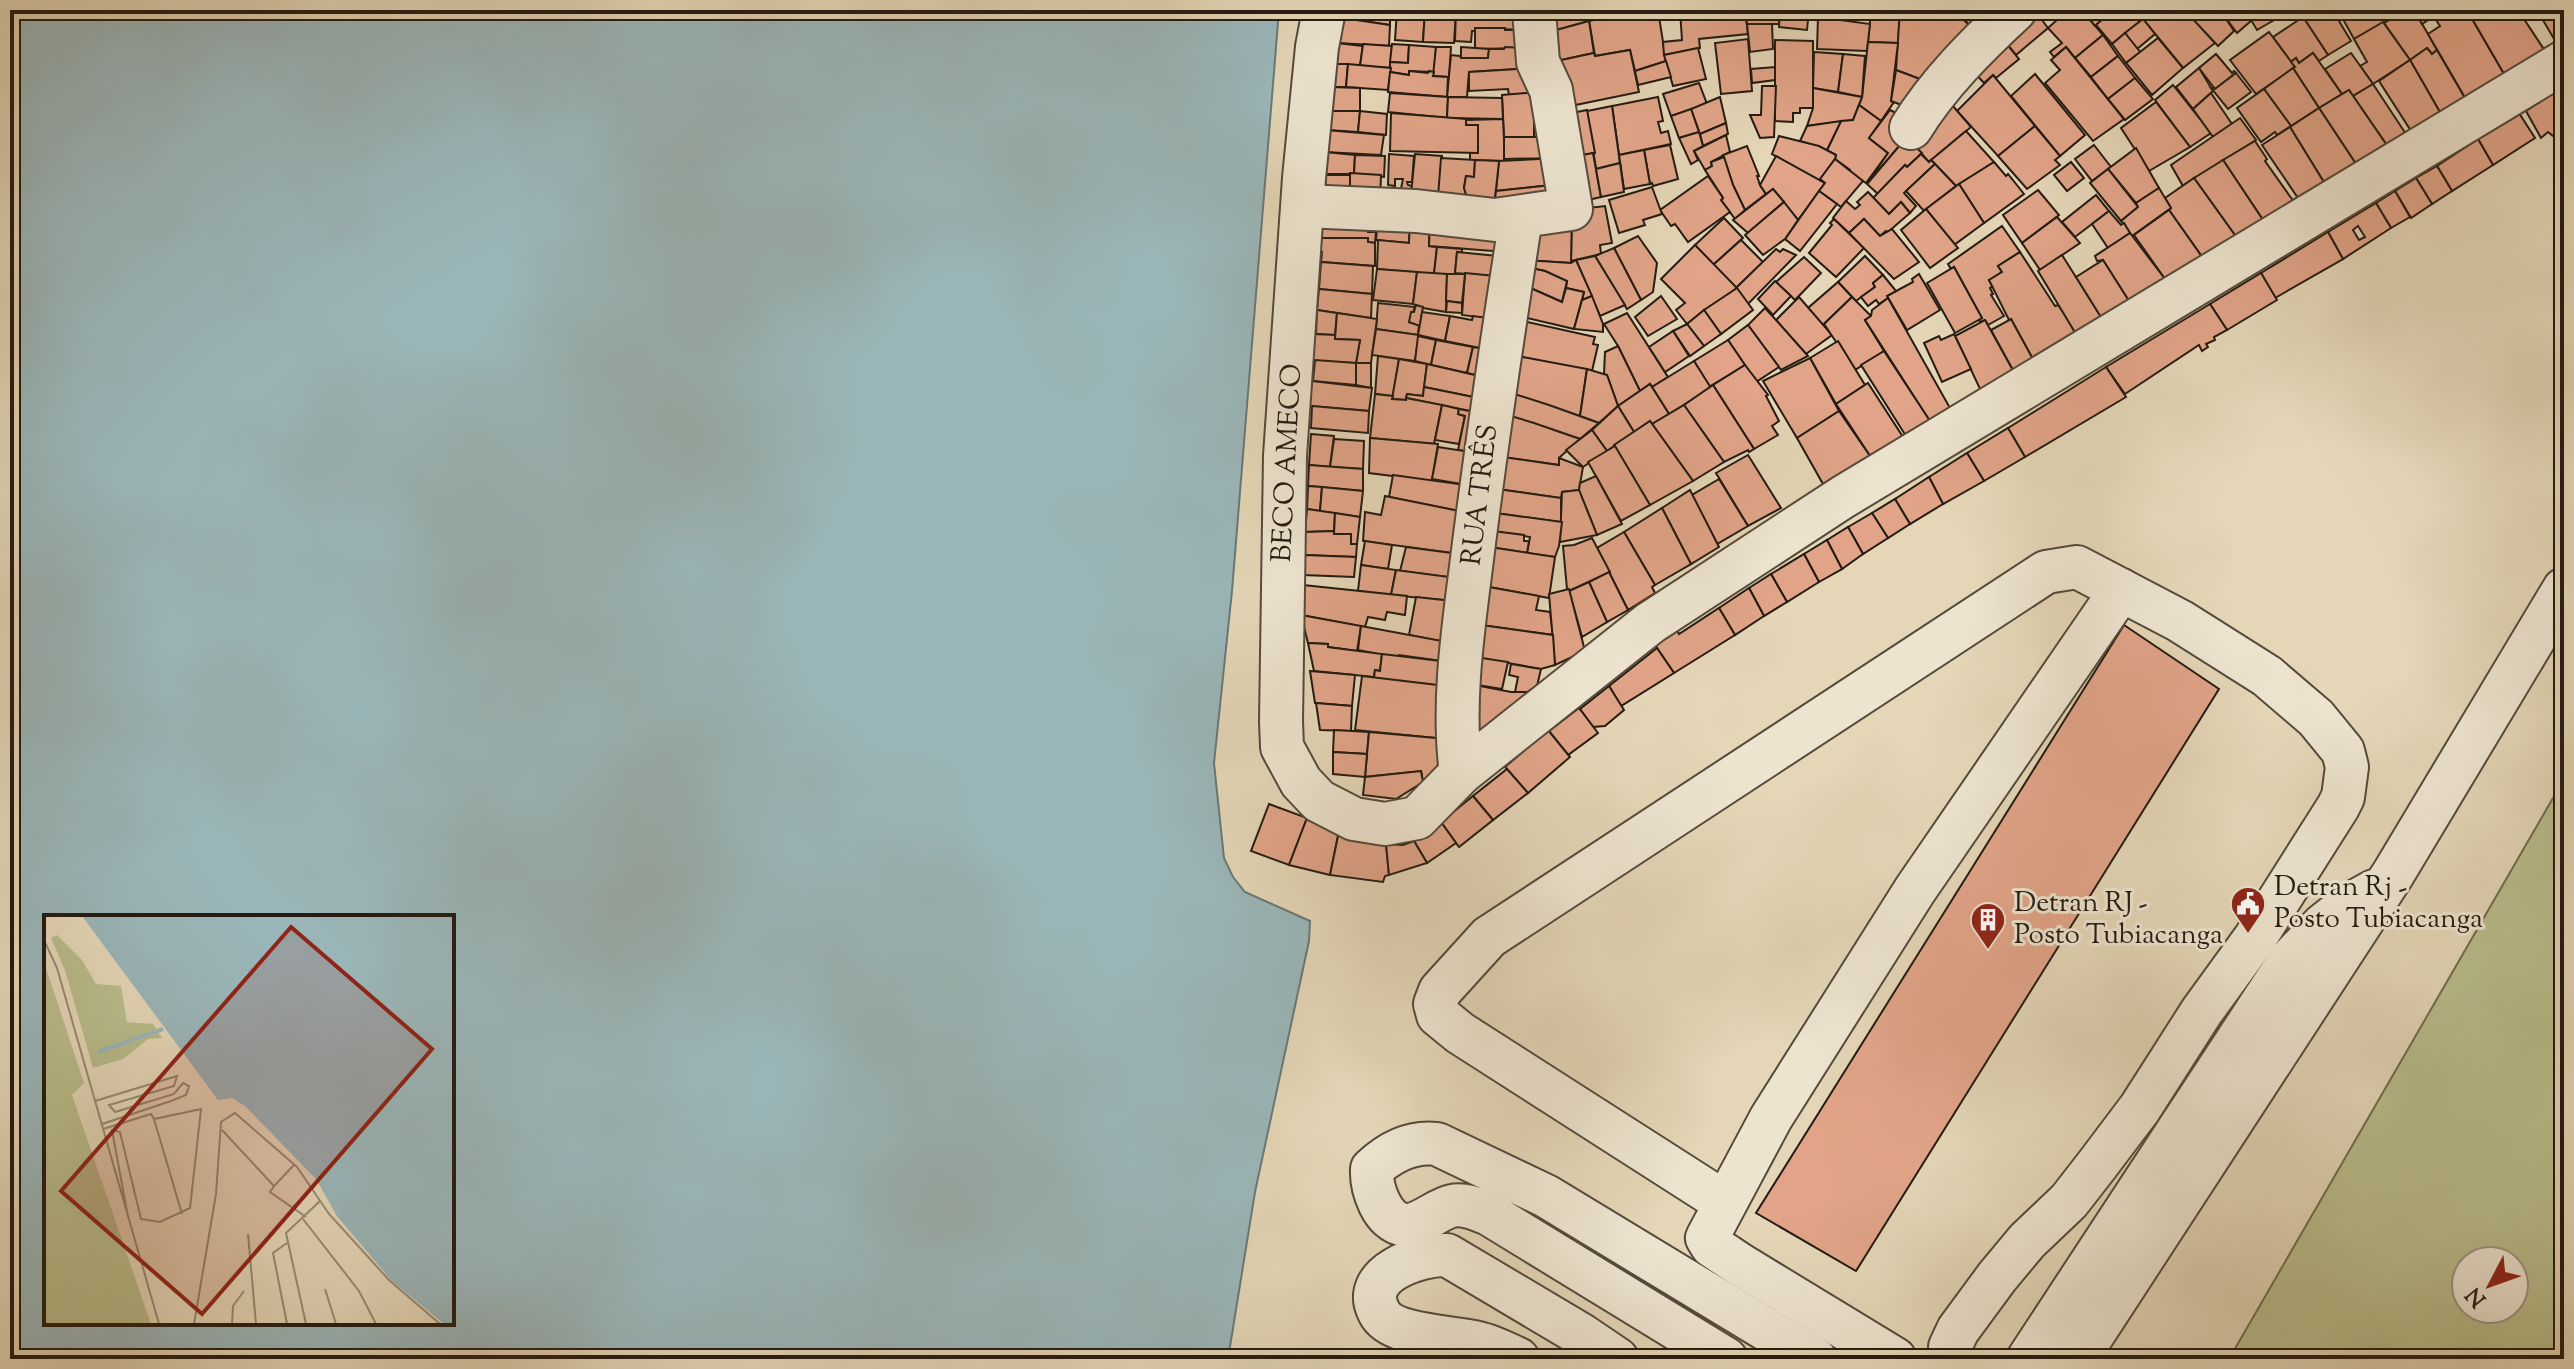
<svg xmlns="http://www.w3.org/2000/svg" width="2574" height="1369" font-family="'Sorts Mill Goudy',serif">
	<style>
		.green { fill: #b9bc8b; stroke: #6e6c4e; stroke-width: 2; fill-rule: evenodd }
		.water { fill: #9ab6b9; stroke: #6b7876; stroke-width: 2; fill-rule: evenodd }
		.building { fill: #e1a488; stroke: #241b12; stroke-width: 2; fill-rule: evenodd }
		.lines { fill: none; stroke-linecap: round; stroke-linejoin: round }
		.minor-casing { stroke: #544a3b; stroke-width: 46 }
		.minor { stroke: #ede4d0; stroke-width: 42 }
		.labels { text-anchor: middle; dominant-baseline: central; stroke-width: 6; stroke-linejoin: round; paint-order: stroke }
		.street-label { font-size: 28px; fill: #241b12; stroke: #ede4d0 }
		.poi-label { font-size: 28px; fill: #241b12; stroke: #ede4d0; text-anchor: start }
		.inset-river { fill: none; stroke: #9ab6b9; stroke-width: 4 }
		.inset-road { fill: none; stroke: #978b75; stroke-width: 2 }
		.view { fill: #8f2418; fill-opacity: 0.15; stroke: #8f2418; stroke-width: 4 }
		.inset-edge { fill: none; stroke: #241b12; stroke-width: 4 }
	</style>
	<rect width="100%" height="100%" fill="#e4d6b7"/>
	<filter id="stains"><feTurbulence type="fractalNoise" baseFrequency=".0025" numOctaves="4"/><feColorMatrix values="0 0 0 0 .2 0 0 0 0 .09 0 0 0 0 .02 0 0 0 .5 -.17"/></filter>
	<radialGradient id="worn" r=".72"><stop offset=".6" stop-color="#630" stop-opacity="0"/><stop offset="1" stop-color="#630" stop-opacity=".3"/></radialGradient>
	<path class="green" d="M 2564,779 L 2564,1359 L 2229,1359 ZM 2466,1261 L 2514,1261 L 2514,1309 L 2466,1309 Z"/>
	<path class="water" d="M 10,10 L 1279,10 L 1232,591 L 1214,763 L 1224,858 L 1233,877 L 1245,892 L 1310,921 L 1309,941 L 1255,1192 L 1228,1359 L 10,1359 ZM 46,917 L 452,917 L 452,1323 L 46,1323 Z"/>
	<g class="building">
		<path d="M 1344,10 L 1390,10 L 1390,25 L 1343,18 Z"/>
		<path d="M 1397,10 L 1425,10 L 1423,42 L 1395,40 Z"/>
		<path d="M 1425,10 L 1456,11 L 1454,43 L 1423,42 Z"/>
		<path d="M 1550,10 L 1587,10 L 1589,21 L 1542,34 Z"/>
		<path d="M 1644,10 L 1658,10 L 1666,61 L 1635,71 L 1630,50 L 1595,56 L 1589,21 Z"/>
		<path d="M 1680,10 L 1745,10 L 1748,34 L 1699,39 L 1700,48 L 1664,55 L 1663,42 L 1682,40 Z"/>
		<path d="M 1745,10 L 1780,10 L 1779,24 L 1747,24 Z"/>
		<path d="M 1780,10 L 1809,10 L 1807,30 L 1779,27 Z"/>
		<path d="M 1871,10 L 1900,10 L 1898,43 L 1868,42 Z"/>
		<path d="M 1900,10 L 1954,10 L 1974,30 L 1928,82 L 1896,70 Z"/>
		<path d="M 1963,10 L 2001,10 L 1977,32 L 1959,15 Z"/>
		<path d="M 2033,10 L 2053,10 L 2042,20 L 2048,28 L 2016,55 L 2002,38 Z"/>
		<path d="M 2068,10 L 2082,10 L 2103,35 L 2075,58 L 2066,47 L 2054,57 L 2050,52 L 2062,43 L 2048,28 Z"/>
		<path d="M 2082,10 L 2113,10 L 2095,26 Z"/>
		<path d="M 2113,10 L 2135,10 L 2143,19 L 2112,44 L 2096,25 Z"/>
		<path d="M 2152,10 L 2185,10 L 2215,43 L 2183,68 L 2143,19 Z"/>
		<path d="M 2198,10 L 2220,10 L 2234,31 L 2218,46 L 2190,16 Z"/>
		<path d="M 2220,10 L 2245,10 L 2252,20 L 2237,33 Z"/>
		<path d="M 2245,10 L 2270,10 L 2276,19 L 2257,30 Z"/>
		<path d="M 2270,10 L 2292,10 L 2276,19 Z"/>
		<path d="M 2338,10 L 2342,19 L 2339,21 L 2351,41 L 2328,55 L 2303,17 L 2312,10 Z"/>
		<path d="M 2338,10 L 2382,10 L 2387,21 L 2354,39 Z"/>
		<path d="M 2407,10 L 2414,10 L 2428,34 L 2437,50 L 2432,54 L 2427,48 L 2410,60 L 2384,23 Z"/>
		<path d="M 2414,10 L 2443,10 L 2422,24 Z"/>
		<path d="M 2443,10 L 2467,10 L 2507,79 L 2468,103 L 2428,34 L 2440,26 L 2434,17 Z"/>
		<path d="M 2467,10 L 2518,10 L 2547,54 L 2507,79 Z"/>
		<path d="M 2537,10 L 2564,10 L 2564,40 L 2557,44 Z"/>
		<path d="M 1456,11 L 1528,13 L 1529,30 L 1475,28 L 1475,31 L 1472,31 L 1471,42 L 1455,41 Z"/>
		<path d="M 1818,17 L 1870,24 L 1867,51 L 1817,49 Z"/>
		<path d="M 2303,17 L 2328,55 L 2319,61 L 2313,53 L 2299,63 L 2296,58 L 2291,62 L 2273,37 Z"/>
		<path d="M 1343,18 L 1390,25 L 1389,46 L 1337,43 Z"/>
		<path d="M 2143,19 L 2155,34 L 2137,49 L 2125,33 Z"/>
		<path d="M 1589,21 L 1594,53 L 1552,62 L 1542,34 Z"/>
		<path d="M 2383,22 L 2410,60 L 2373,84 L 2360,66 L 2367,62 L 2354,39 Z"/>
		<path d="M 1747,24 L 1772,24 L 1773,49 L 1750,52 Z"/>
		<path d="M 1475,28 L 1505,28 L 1505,30 L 1529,30 L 1523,48 L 1475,49 Z"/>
		<path d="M 2269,32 L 2295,67 L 2256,94 L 2230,60 Z"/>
		<path d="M 2125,33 L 2141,53 L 2126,63 L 2112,44 Z"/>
		<path d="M 2103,35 L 2118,56 L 2091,77 L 2075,58 Z"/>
		<path d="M 2002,38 L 2019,59 L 1996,78 L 1993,75 L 1984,83 L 1972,70 Z"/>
		<path d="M 2158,38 L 2183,68 L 2152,95 L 2126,63 Z"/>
		<path d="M 1748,39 L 1752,91 L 1721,94 L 1715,43 Z"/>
		<path d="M 1775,40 L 1813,41 L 1813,108 L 1800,108 L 1800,113 L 1793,113 L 1793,122 L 1775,121 Z"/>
		<path d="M 1868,42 L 1898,43 L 1891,101 L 1894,102 L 1881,121 L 1859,105 L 1862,97 Z"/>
		<path d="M 1337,43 L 1363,46 L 1360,66 L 1334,64 Z"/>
		<path d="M 1363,44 L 1392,46 L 1391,68 L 1360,66 Z"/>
		<path d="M 1392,44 L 1409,45 L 1408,63 L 1390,62 Z"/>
		<path d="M 1409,45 L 1436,47 L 1434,72 L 1409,71 L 1409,75 L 1390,72 L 1390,62 L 1408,63 Z"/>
		<path d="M 1436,47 L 1451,47 L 1449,77 L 1433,76 Z"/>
		<path d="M 1461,47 L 1489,49 L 1488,58 L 1461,58 Z"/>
		<path d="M 1505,47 L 1523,48 L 1532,68 L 1469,72 L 1467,97 L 1447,97 L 1451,55 L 1460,56 L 1461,58 L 1488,58 L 1489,49 L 1504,49 Z"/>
		<path d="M 2066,47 L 2124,119 L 2093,141 L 2045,83 L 2060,70 L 2051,60 Z"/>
		<path d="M 1698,48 L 1706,79 L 1673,86 L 1664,55 Z"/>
		<path d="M 2427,48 L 2432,54 L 2437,50 L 2469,105 L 2441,114 L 2410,60 Z"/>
		<path d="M 1630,50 L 1639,92 L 1556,109 L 1552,62 L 1594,53 L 1595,56 Z"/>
		<path d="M 1814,52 L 1843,54 L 1838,92 L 1813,88 Z"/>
		<path d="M 2313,53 L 2342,94 L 2319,108 L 2293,68 L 2295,67 L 2291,62 L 2296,58 L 2299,63 Z"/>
		<path d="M 2351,53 L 2373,84 L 2353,96 L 2349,90 L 2342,94 L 2325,69 Z"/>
		<path d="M 1843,54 L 1865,56 L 1862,97 L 1838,92 Z"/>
		<path d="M 2216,54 L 2232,73 L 2234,71 L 2236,73 L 2215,89 L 2199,68 Z"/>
		<path d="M 2118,56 L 2135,78 L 2108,99 L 2091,77 Z"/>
		<path d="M 2410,60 L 2441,114 L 2413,134 L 2379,81 Z"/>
		<path d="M 1666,61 L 1671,77 L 1638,85 L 1635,71 Z"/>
		<path d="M 1334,64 L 1348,64 L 1346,87 L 1331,87 Z"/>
		<path d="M 1348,64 L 1391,68 L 1388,90 L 1346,87 Z"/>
		<path d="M 1775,67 L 1775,80 L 1752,83 L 1751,69 Z"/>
		<path d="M 1532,68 L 1533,93 L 1509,95 L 1508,89 L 1469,91 L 1469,72 Z"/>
		<path d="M 2199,68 L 2213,91 L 2193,109 L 2176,87 Z"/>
		<path d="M 2293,68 L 2319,108 L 2291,126 L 2264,89 Z"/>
		<path d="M 1896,70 L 1928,82 L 1915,110 L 1891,101 Z"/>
		<path d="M 1409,71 L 1428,73 L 1429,71 L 1434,72 L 1433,76 L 1448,77 L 1447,97 L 1388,92 L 1390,72 L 1409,75 Z"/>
		<path d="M 2236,73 L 2251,92 L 2228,109 L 2211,88 L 2215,89 Z"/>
		<path d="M 2035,74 L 2085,135 L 2060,156 L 2011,96 Z"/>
		<path d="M 1993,75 L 2035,126 L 1998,156 L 1957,111 Z"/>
		<path d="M 2135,78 L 2153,99 L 2125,120 L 2108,99 Z"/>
		<path d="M 1699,83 L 1707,104 L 1671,116 L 1663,94 Z"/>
		<path d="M 2373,84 L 2406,134 L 2386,144 L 2353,96 Z"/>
		<path d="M 2173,85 L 2211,133 L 2190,147 L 2155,100 Z"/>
		<path d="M 1762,86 L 1776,86 L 1774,137 L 1760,138 L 1750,115 L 1761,115 Z"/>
		<path d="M 2562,86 L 2564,89 L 2564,128 L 2553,136 L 2548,132 L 2541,138 L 2526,111 Z"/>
		<path d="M 1331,87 L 1360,88 L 1360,111 L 1328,111 Z"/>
		<path d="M 1813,88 L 1862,97 L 1853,120 L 1807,126 L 1813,108 Z"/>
		<path d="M 2264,89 L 2291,126 L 2277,135 L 2275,132 L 2261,142 L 2237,108 Z"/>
		<path d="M 2349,90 L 2386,144 L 2356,164 L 2319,108 Z"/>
		<path d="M 1550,91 L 1553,116 L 1534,117 L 1534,137 L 1504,137 L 1502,95 Z"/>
		<path d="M 1390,93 L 1448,97 L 1447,118 L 1388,112 Z"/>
		<path d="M 2211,93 L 2232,124 L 2213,137 L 2193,109 Z"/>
		<path d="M 1448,97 L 1502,98 L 1503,119 L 1447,118 Z"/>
		<path d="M 1658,97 L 1663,121 L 1658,122 L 1661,133 L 1668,131 L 1671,144 L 1619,155 L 1612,106 Z"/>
		<path d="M 1720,97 L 1726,123 L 1700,134 L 1691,109 Z"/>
		<path d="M 1946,98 L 1971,127 L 1929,162 L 1911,142 Z"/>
		<path d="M 2156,102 L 2190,147 L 2149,171 L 2121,128 Z"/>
		<path d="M 1859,105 L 1881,121 L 1869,138 L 1888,153 L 1866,183 L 1849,173 L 1850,170 L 1835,159 L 1836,155 L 1827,150 L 1841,121 L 1853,120 Z"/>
		<path d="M 1612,106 L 1620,163 L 1596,169 L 1587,111 Z"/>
		<path d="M 2319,108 L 2356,164 L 2325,184 L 2290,127 Z"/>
		<path d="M 1691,109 L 1699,132 L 1679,138 L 1671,116 Z"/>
		<path d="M 1587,110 L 1595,153 L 1565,158 L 1557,116 Z"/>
		<path d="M 1890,110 L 1910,120 L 1906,138 L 1867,184 L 1888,153 L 1869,138 Z"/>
		<path d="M 1328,111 L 1360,111 L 1358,132 L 1326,130 Z"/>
		<path d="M 1360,111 L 1387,114 L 1386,135 L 1358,132 Z"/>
		<path d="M 1391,113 L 1466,119 L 1466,125 L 1478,125 L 1478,153 L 1390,151 Z"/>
		<path d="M 2519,113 L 2535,138 L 2493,165 L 2478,139 Z"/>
		<path d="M 2240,118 L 2256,140 L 2183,186 L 2171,165 Z"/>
		<path d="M 1503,119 L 1505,161 L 1470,160 L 1470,153 L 1478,153 L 1478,125 L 1466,125 L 1466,120 Z"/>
		<path d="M 1841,121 L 1827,150 L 1800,141 L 1807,126 Z"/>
		<path d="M 1726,123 L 1728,134 L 1703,146 L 1700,134 Z"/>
		<path d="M 2035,126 L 2060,156 L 2055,160 L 2060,165 L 2027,189 L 1998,156 Z"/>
		<path d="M 2290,127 L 2325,184 L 2300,201 L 2262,145 Z"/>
		<path d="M 1326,130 L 1384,135 L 1381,155 L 1324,152 Z"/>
		<path d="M 1966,131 L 1994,162 L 1956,186 L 1931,160 Z"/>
		<path d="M 1699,132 L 1703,146 L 1694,151 L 1698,160 L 1691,164 L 1679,138 Z"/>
		<path d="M 1726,135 L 1730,152 L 1711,162 L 1712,166 L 1705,170 L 1694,151 Z"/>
		<path d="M 1779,136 L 1819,146 L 1836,155 L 1835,159 L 1819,181 L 1772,154 Z"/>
		<path d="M 1504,137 L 1538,137 L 1558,158 L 1504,159 Z"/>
		<path d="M 1906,138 L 1922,153 L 1907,167 L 1905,165 L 1878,194 L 1867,184 Z"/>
		<path d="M 2478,139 L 2493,165 L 2452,191 L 2437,166 Z"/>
		<path d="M 2255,141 L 2267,159 L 2265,161 L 2294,202 L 2265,223 L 2223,160 Z"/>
		<path d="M 1670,145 L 1678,179 L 1653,186 L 1652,183 L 1650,184 L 1644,150 Z"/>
		<path d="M 2094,145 L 2111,167 L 2092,181 L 2075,159 Z"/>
		<path d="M 1747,146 L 1759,176 L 1757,176 L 1760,185 L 1766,194 L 1745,210 L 1733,185 L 1723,155 Z"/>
		<path d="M 2136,148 L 2159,188 L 2136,203 L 2108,169 Z"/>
		<path d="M 1644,150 L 1650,184 L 1624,189 L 1619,155 Z"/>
		<path d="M 1325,152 L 1355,155 L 1354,174 L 1324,174 Z"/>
		<path d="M 1593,153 L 1601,197 L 1572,204 L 1566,158 Z"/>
		<path d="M 1389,154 L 1414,156 L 1412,182 L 1407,182 L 1408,185 L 1412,186 L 1411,199 L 1399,198 L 1403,179 L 1395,179 L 1395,186 L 1388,185 Z"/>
		<path d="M 1415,154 L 1442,156 L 1437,210 L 1410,205 Z"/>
		<path d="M 1921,154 L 1929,162 L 1931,160 L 1935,164 L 1904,193 L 1916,206 L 1910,213 L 1901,202 L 1889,214 L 1873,198 L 1905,165 L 1907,167 Z"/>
		<path d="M 1355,155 L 1385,156 L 1384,177 L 1354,174 Z"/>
		<path d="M 1776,156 L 1825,183 L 1798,220 L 1773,189 L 1766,194 L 1760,185 Z"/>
		<path d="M 1724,157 L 1733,185 L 1745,210 L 1735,219 L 1721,200 L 1723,198 L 1705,170 L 1712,166 L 1711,162 Z"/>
		<path d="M 1441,158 L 1475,160 L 1474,177 L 1466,176 L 1464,188 L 1466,194 L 1463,195 L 1463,199 L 1437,210 Z"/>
		<path d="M 1560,158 L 1561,184 L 1496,191 L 1499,161 Z"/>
		<path d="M 1835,159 L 1863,181 L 1841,207 L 1819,191 L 1825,183 L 1820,179 Z"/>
		<path d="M 1475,160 L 1499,161 L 1493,217 L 1463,199 L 1463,195 L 1466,194 L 1464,188 L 1466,176 L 1474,177 Z"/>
		<path d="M 2223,160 L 2265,223 L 2237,238 L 2194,178 Z"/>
		<path d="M 1994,162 L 2006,176 L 2008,174 L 2024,194 L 1984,223 L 1959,184 Z"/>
		<path d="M 2071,162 L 2084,178 L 2067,191 L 2054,175 Z"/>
		<path d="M 1620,163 L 1624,192 L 1601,197 L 1596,169 Z"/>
		<path d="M 1935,164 L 1956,186 L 1924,211 L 1906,191 Z"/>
		<path d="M 2437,166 L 2452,191 L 2432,204 L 2416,178 Z"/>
		<path d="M 2108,169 L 2138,207 L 2121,221 L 2090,183 Z"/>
		<path d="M 1350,173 L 1381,175 L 1380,202 L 1350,201 Z"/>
		<path d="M 1326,175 L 1350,175 L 1350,201 L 1324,199 Z"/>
		<path d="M 1708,176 L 1723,198 L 1721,200 L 1730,212 L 1688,242 L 1675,224 L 1671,226 L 1660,210 Z"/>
		<path d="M 2194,178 L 2237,238 L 2205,261 L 2169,210 L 2171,208 L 2165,198 Z"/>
		<path d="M 2416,178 L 2432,204 L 2411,218 L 2395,191 Z"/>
		<path d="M 1561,184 L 1517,213 L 1493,213 L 1496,191 Z"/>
		<path d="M 1959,184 L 1984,223 L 1954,245 L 1926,209 Z"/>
		<path d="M 1652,187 L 1662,214 L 1643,220 L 1645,225 L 1619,233 L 1609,200 Z"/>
		<path d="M 2159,188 L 2171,208 L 2132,236 L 2121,221 L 2138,207 L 2136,203 Z"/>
		<path d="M 1773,189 L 1784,202 L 1748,233 L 1733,220 Z"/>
		<path d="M 2038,190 L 2059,215 L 2022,243 L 2003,215 Z"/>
		<path d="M 1819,191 L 1837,204 L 1800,251 L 1785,239 Z"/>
		<path d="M 2395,191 L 2410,217 L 2391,228 L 2376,203 Z"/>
		<path d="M 1868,192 L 1889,214 L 1901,202 L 1910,213 L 1888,232 L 1886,231 L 1880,236 L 1864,219 L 1849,233 L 1833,218 L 1846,201 L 1855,209 L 1860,205 L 1857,202 Z"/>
		<path d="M 2096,195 L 2109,211 L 2075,237 L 2062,222 Z"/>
		<path d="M 1784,202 L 1798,220 L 1785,239 L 1763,255 L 1745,235 Z"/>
		<path d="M 2376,203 L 2391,228 L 2343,259 L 2328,232 ZM 2358,226 L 2365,237 L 2359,240 L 2353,230 Z"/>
		<path d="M 1605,206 L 1612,243 L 1600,245 L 1601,254 L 1571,261 L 1572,210 Z"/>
		<path d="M 1926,209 L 1958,248 L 1930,268 L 1901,230 Z"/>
		<path d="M 1572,210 L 1571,263 L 1523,260 L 1546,213 Z"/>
		<path d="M 2169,210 L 2205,261 L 2165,279 L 2134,235 Z"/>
		<path d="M 2109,211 L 2121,225 L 2124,223 L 2130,233 L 2108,248 L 2092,224 Z"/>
		<path d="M 1325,212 L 1369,214 L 1368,232 L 1376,232 L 1375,243 L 1368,242 L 1368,238 L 1316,238 Z"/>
		<path d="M 1411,215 L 1409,243 L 1376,240 L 1377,229 Z"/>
		<path d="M 1410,217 L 1430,219 L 1429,246 L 1437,247 L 1434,274 L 1377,269 L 1378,240 L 1409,243 Z"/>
		<path d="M 2057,217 L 2080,243 L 2040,270 L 2022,243 Z"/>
		<path d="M 1724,218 L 1743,238 L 1713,265 L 1695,245 Z"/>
		<path d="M 1430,219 L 1509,223 L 1506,252 L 1429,246 Z"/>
		<path d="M 1834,219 L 1864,248 L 1836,277 L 1809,253 L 1832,225 L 1830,223 Z"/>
		<path d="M 1864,219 L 1880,236 L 1892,229 L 1919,262 L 1894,279 L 1849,233 Z"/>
		<path d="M 2002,226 L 2020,252 L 1998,266 L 2002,272 L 1989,280 L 1993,286 L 1990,288 L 1993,294 L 1991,295 L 2004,316 L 1988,325 L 1985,320 L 1980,322 L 1979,320 L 1982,318 L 1954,267 L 1951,269 L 1948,264 Z"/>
		<path d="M 2328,232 L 2343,259 L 2275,298 L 2261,273 Z"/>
		<path d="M 2130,233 L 2165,279 L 2129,301 L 2103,260 L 2097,261 L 2095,256 Z"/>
		<path d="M 1638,236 L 1657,263 L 1653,292 L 1641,300 L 1614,248 Z"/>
		<path d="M 1316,238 L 1368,238 L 1368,242 L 1375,243 L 1375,266 L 1321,262 L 1322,252 L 1317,252 Z"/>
		<path d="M 1741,240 L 1763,262 L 1736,288 L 1713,265 Z"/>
		<path d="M 1695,245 L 1737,288 L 1687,324 L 1676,310 L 1685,303 L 1661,279 Z"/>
		<path d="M 1437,247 L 1462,249 L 1462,253 L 1457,252 L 1455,274 L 1434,274 Z"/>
		<path d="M 1614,248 L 1641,300 L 1627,309 L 1595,256 Z"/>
		<path d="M 1776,249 L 1780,252 L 1783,249 L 1796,255 L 1748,304 L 1736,288 Z"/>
		<path d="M 1457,252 L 1508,257 L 1505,277 L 1455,273 Z"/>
		<path d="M 2020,252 L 2055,306 L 2058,305 L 2068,319 L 2079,339 L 2035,363 L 2011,319 L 2009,320 L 1989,280 L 2002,272 L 1998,266 Z"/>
		<path d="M 2062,255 L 2105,323 L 2079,339 L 2038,271 Z"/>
		<path d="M 1595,256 L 1625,305 L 1600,316 L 1576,260 Z"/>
		<path d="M 1865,256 L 1883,275 L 1873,283 L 1875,287 L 1856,301 L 1838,282 Z"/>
		<path d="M 1804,257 L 1821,273 L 1795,300 L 1776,282 Z"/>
		<path d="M 1523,260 L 1571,263 L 1576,260 L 1592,296 L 1582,300 L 1584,292 L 1566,288 L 1567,281 L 1545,271 L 1522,266 Z"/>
		<path d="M 2103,260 L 2129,301 L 2104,322 L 2076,277 Z"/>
		<path d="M 1321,262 L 1373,266 L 1372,294 L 1319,289 Z"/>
		<path d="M 1522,266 L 1545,271 L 1567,281 L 1562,302 L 1519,283 Z"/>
		<path d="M 1954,267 L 1982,318 L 1955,333 L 1927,283 Z"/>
		<path d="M 1377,269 L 1417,272 L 1413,304 L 1373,300 Z"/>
		<path d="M 1417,272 L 1447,274 L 1446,312 L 1423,308 L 1413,304 Z"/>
		<path d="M 1465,273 L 1505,277 L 1500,320 L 1462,315 Z"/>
		<path d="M 2261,273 L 2277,300 L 2227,330 L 2210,304 Z"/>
		<path d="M 1447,274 L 1465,274 L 1462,303 L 1446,301 Z"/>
		<path d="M 1919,274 L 1940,310 L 1907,330 L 1887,296 L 1913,282 L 1912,279 Z"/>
		<path d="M 1883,275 L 1896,291 L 1887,296 L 1888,298 L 1879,304 L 1876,300 L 1868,306 L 1861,297 L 1875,287 L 1873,283 Z"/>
		<path d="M 1775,281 L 1791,296 L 1773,315 L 1758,299 Z"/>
		<path d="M 1838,282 L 1852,297 L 1822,326 L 1808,308 Z"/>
		<path d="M 1519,283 L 1562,302 L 1566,288 L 1584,292 L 1574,329 L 1514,315 Z"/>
		<path d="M 1737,288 L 1753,310 L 1721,334 L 1704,310 Z"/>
		<path d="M 1319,289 L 1372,294 L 1371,318 L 1317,310 Z"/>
		<path d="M 1592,296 L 1603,324 L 1603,332 L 1574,329 L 1582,300 Z"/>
		<path d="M 1661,296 L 1677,319 L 1648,336 L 1635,317 Z"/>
		<path d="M 1799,297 L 1832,335 L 1806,354 L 1776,320 Z"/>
		<path d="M 1852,297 L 1871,316 L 1865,320 L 1884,351 L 1855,370 L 1824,324 Z"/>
		<path d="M 1888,298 L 1950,408 L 1929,420 L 1865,320 L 1871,316 L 1872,310 Z"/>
		<path d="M 1447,301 L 1462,303 L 1462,313 L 1446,312 Z"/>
		<path d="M 1378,303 L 1415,307 L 1409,322 L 1419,325 L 1418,335 L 1376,329 Z"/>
		<path d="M 2210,304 L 2227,330 L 2214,337 L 2215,340 L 2206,344 L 2208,347 L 2202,351 L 2199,345 L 2125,394 L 2106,367 Z"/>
		<path d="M 1416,305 L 1423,307 L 1420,326 L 1409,322 L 1411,312 L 1414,312 Z"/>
		<path d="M 1765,308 L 1776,320 L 1808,356 L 1781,370 L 1748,325 Z"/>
		<path d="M 1317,310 L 1337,313 L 1335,335 L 1316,334 Z"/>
		<path d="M 1704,310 L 1721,334 L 1704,346 L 1687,324 Z"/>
		<path d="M 1422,312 L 1450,316 L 1445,341 L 1418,335 Z"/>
		<path d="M 1337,313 L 1377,319 L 1371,363 L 1356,363 L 1360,340 L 1335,339 Z"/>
		<path d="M 1627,313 L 1668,377 L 1652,387 L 1650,384 L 1640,391 L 1618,346 L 1604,324 Z"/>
		<path d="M 1450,316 L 1472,320 L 1473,316 L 1502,320 L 1495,351 L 1445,341 Z"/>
		<path d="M 2011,319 L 2035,363 L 2015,374 L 1991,330 Z"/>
		<path d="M 1985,320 L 2015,374 L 1981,391 L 1955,336 Z"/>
		<path d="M 1523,321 L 1595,337 L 1593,344 L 1598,345 L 1592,371 L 1512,355 Z"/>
		<path d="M 1687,324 L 1704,346 L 1690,356 L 1673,331 Z"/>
		<path d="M 1748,325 L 1779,367 L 1756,382 L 1728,340 Z"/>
		<path d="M 1376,329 L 1419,335 L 1415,361 L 1372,355 Z"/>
		<path d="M 1673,331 L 1689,356 L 1665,372 L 1649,347 Z"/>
		<path d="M 1313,334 L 1335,335 L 1335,339 L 1360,340 L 1356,363 L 1311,361 Z"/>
		<path d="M 1954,334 L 1971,369 L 1942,382 L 1924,343 L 1939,336 L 1941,340 Z"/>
		<path d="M 1418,336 L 1436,340 L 1431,365 L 1415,361 Z"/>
		<path d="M 1436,340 L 1473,347 L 1467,373 L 1431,365 Z"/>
		<path d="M 1728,340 L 1745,365 L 1709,387 L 1694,361 Z"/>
		<path d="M 1838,341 L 1865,385 L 1836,404 L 1810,358 Z"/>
		<path d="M 1618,346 L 1640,391 L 1618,406 L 1607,375 L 1604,374 L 1605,352 Z"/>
		<path d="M 1473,347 L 1495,351 L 1489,378 L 1467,373 Z"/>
		<path d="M 1884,351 L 1930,421 L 1906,436 L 1861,365 Z"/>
		<path d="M 1512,355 L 1587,369 L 1580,416 L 1505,391 Z"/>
		<path d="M 1378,356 L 1399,359 L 1393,396 L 1375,394 Z"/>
		<path d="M 1810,358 L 1839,411 L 1797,438 L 1763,381 Z"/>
		<path d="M 1399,359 L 1427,364 L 1423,396 L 1407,394 L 1406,400 L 1392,399 Z"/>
		<path d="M 1315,360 L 1356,363 L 1356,385 L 1313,381 Z"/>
		<path d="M 1694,361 L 1711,388 L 1669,414 L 1652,387 Z"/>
		<path d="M 1356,363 L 1371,363 L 1371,388 L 1356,385 Z"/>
		<path d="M 1427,364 L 1488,378 L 1483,399 L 1424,387 Z"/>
		<path d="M 1745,365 L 1768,395 L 1766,396 L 1779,421 L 1772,426 L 1778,435 L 1754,449 L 1713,385 Z"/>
		<path d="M 2106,367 L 2126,397 L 2025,457 L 2008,428 Z"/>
		<path d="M 1587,369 L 1607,375 L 1618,406 L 1599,423 L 1580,416 Z"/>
		<path d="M 1312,381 L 1372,388 L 1369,411 L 1309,406 Z"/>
		<path d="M 1868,383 L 1903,437 L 1870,456 L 1836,404 Z"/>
		<path d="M 1650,384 L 1669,414 L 1652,424 L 1650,421 L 1634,432 L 1618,406 Z"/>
		<path d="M 1713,385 L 1754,449 L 1749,452 L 1748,450 L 1724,462 L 1684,405 Z"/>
		<path d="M 1424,387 L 1488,400 L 1480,413 L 1406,398 L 1407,394 L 1423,396 Z"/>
		<path d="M 1505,391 L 1549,405 L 1599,423 L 1580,439 L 1501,413 Z"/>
		<path d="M 1375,394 L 1393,396 L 1392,399 L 1406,400 L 1406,398 L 1442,405 L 1434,444 L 1370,438 Z"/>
		<path d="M 1442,405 L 1459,409 L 1458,414 L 1465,416 L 1459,444 L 1435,440 Z"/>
		<path d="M 1684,405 L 1724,462 L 1693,481 L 1652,424 Z"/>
		<path d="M 1312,406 L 1369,411 L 1368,433 L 1311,428 Z"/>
		<path d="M 1618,406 L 1634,432 L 1607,451 L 1592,430 Z"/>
		<path d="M 1459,409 L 1480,413 L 1477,453 L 1458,450 L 1465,416 L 1458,414 Z"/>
		<path d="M 1839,411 L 1870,456 L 1823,484 L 1797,438 Z"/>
		<path d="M 1501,413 L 1534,423 L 1580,439 L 1559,458 L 1559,465 L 1495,456 Z"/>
		<path d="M 1650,421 L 1693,481 L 1650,505 L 1614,445 Z"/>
		<path d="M 2008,428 L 2025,457 L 1984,481 L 1967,453 Z"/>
		<path d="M 1592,430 L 1607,451 L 1583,467 L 1566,450 Z"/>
		<path d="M 1311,434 L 1334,436 L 1330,467 L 1309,465 Z"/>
		<path d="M 1370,438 L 1438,444 L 1432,481 L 1369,473 Z"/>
		<path d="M 1334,439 L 1364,441 L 1363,469 L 1330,467 Z"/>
		<path d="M 1615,446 L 1650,505 L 1621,521 L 1588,462 Z"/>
		<path d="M 1438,447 L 1477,453 L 1473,486 L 1432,479 Z"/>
		<path d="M 1967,453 L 1984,481 L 1943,504 L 1929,477 Z"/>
		<path d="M 1748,455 L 1781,508 L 1748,526 L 1716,473 Z"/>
		<path d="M 1495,456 L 1559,465 L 1559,458 L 1583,467 L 1579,490 L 1562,492 L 1561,498 L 1490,488 Z"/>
		<path d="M 1309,465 L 1363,469 L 1363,491 L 1308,486 Z"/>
		<path d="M 1393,475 L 1473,486 L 1469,513 L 1389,497 Z"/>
		<path d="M 1596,476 L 1622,524 L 1597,535 L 1579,490 L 1580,483 Z"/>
		<path d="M 1929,477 L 1943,504 L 1910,524 L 1895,499 Z"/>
		<path d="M 1719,479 L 1748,526 L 1717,544 L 1692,495 Z"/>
		<path d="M 1308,486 L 1322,487 L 1320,511 L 1307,509 Z"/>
		<path d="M 1322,487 L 1363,491 L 1360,517 L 1320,511 Z"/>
		<path d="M 1490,488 L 1561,498 L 1561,522 L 1488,512 Z"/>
		<path d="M 1579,490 L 1597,535 L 1560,542 L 1562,492 Z"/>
		<path d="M 1690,490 L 1719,547 L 1691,564 L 1662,508 Z"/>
		<path d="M 1385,496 L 1469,513 L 1467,555 L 1363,541 L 1365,512 L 1381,515 Z"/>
		<path d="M 1895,499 L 1910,524 L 1888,538 L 1872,513 Z"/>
		<path d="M 1662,508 L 1691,564 L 1655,585 L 1624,532 Z"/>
		<path d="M 1307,509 L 1335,513 L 1334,531 L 1305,532 Z"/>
		<path d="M 1488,512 L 1562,522 L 1559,546 L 1555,557 L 1527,553 L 1530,537 L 1485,530 Z"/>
		<path d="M 1335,513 L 1360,517 L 1357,544 L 1351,544 L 1351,534 L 1334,534 Z"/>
		<path d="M 1872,513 L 1888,538 L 1863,554 L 1848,527 Z"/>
		<path d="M 1848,527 L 1863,554 L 1842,569 L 1827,540 Z"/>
		<path d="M 1485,530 L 1524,535 L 1524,541 L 1529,541 L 1527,553 L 1483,546 Z"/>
		<path d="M 1334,531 L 1334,534 L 1351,534 L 1351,544 L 1357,544 L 1356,557 L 1304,555 L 1305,532 Z"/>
		<path d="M 1624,532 L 1655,585 L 1652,587 L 1655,593 L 1628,610 L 1597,548 Z"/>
		<path d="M 1592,538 L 1610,572 L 1569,591 L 1567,589 L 1563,546 L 1574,545 Z"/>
		<path d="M 1827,540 L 1842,569 L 1819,582 L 1804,554 Z"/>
		<path d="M 1365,541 L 1392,545 L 1388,569 L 1361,565 Z"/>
		<path d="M 1483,546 L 1555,557 L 1549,598 L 1478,585 Z"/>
		<path d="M 1406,547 L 1467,555 L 1464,579 L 1400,571 Z"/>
		<path d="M 1804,554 L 1819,582 L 1787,602 L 1771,574 Z"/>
		<path d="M 1304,555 L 1356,557 L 1354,577 L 1303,575 Z"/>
		<path d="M 1361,565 L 1396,570 L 1391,595 L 1358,591 Z"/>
		<path d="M 1396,570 L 1464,579 L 1462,602 L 1391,595 Z"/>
		<path d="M 1609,572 L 1628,610 L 1607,622 L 1589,582 Z"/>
		<path d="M 1771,574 L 1787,602 L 1764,616 L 1749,588 Z"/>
		<path d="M 1589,582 L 1607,622 L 1582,637 L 1569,591 Z"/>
		<path d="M 1303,585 L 1407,596 L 1405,615 L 1387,612 L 1385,620 L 1368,617 L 1365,627 L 1301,615 Z"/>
		<path d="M 1478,585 L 1539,596 L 1536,610 L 1550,612 L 1553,635 L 1474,624 Z"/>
		<path d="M 1749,588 L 1764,616 L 1735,635 L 1719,608 Z"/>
		<path d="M 1569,589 L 1585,651 L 1555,665 L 1549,594 Z"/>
		<path d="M 1416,597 L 1462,602 L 1455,644 L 1409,635 Z"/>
		<path d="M 1719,608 L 1735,635 L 1674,673 L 1657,648 L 1654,640 L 1675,626 L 1679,634 Z"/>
		<path d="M 1301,615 L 1361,626 L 1357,651 L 1328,647 L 1328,644 L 1308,643 Z"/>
		<path d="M 1474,624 L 1553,635 L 1555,665 L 1541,669 L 1469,656 Z"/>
		<path d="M 2124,625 L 2219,689 L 1856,1271 L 1756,1213 Z"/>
		<path d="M 1361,626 L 1458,644 L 1449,662 L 1399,655 L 1398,658 L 1358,650 Z"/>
		<path d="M 1308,643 L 1328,644 L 1328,647 L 1382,654 L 1380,671 L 1375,670 L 1374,677 L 1314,671 Z"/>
		<path d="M 1657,648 L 1674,673 L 1621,706 L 1609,686 Z"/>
		<path d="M 1382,654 L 1449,662 L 1452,688 L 1374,678 L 1375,670 L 1380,671 Z"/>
		<path d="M 1469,656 L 1508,662 L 1502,689 L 1465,683 Z"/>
		<path d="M 1511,664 L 1541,669 L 1537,686 L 1527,692 L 1515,692 L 1518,677 L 1509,675 Z"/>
		<path d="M 1310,671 L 1355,675 L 1352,706 L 1315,703 Z"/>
		<path d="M 1362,676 L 1446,686 L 1445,739 L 1355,730 Z"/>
		<path d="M 1465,683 L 1511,692 L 1527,692 L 1525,700 L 1517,708 L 1510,706 L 1485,728 L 1464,735 Z"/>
		<path d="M 1609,686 L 1624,710 L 1605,726 L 1593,727 L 1580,709 Z"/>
		<path d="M 1316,703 L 1352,706 L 1351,731 L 1320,730 Z"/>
		<path d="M 1579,708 L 1598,733 L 1568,755 L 1549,731 Z"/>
		<path d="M 1334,730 L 1369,732 L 1367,754 L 1333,752 Z"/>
		<path d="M 1548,730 L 1570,757 L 1528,793 L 1505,767 Z"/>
		<path d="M 1369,732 L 1447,739 L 1444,767 L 1423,782 L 1421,771 L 1365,777 Z"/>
		<path d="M 1333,752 L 1367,754 L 1365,777 L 1333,774 Z"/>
		<path d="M 1507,769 L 1528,793 L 1493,820 L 1473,796 Z"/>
		<path d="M 1421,771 L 1423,782 L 1396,799 L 1363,795 L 1365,777 Z"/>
		<path d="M 1473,796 L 1493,820 L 1459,847 L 1441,822 Z"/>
		<path d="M 1269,804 L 1307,818 L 1289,865 L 1251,851 Z"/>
		<path d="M 1307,818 L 1339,831 L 1330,875 L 1289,865 Z"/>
		<path d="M 1441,822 L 1456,843 L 1427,863 L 1414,841 Z"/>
		<path d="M 1339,831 L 1386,844 L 1389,875 L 1385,876 L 1383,882 L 1330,875 Z"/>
		<path d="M 1414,841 L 1427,863 L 1389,875 L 1386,844 L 1403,845 Z"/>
	</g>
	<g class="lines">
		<defs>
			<g id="minor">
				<path d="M 1324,10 L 1317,47 L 1304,178 L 1285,456 L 1281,721 L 1282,747 L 1301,782 L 1319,801 L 1354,819 L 1385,824 L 1417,818 L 1461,773 L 1650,623 L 1843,497 L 2564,62"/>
				<path d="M 1911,128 C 1938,84 1977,45 2015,10"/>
				<path d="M 1304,206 L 1416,211 L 1495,220 L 1571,209 L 1551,90 L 1538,62 L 1534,10"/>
				<path d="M 1461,773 C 1451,698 1465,618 1474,543 C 1488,434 1504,326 1521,218"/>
				<path d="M 1724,1202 L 1460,1033 L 1438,1015 L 1435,1004 L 1440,991 L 1489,937 L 2046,572 L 2077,567 L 2180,621 L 2267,676 L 2316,718 L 2343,751 L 2347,767 L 2343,797 L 2338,807 L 2255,938 L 2202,1011 L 2140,1108 L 2097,1165 L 2069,1201 L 2027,1241 L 1997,1277 L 1958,1330 L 1950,1347 L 1953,1359"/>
				<path d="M 1518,1359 C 1505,1353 1491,1346 1478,1343 C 1452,1336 1391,1337 1379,1312 C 1359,1274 1419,1254 1447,1255 L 1580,1334 L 1617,1359"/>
				<path d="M 1726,1359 L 1489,1214 C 1477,1209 1464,1203 1452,1206 C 1437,1209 1421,1226 1405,1225 C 1382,1223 1371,1188 1372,1169 C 1390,1152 1411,1141 1437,1144 L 1546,1196 L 1815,1359"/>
				<path d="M 1895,1359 L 1739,1264 L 1712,1246 L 1707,1238 L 1771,1118 L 1915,890 L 2121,590"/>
				<path d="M 2028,1359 L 2290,960 L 2323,925 L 2347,906 L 2374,891"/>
				<path d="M 2077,1359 L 2393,874 L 2564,589"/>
			</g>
		</defs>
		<use href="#minor" class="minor-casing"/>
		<use href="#minor" class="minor"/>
	</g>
	<defs>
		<symbol id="civic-pin" viewBox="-11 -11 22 30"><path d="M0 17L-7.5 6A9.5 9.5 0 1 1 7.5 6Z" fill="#8f2418" stroke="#ede4d0"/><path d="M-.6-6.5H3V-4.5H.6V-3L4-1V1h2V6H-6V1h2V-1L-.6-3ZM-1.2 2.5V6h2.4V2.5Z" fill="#fff"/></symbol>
		<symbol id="building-pin" viewBox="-11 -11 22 30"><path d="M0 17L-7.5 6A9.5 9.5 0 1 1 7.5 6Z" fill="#8f2418" stroke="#ede4d0"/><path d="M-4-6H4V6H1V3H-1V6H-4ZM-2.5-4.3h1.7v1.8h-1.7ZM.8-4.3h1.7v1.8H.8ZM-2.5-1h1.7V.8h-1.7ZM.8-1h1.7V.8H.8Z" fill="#fff"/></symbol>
	</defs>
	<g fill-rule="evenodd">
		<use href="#civic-pin" x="2228" y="884" width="40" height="54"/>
		<use href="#building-pin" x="1968" y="900" width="40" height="54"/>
	</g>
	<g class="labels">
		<g class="street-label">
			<text transform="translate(1288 463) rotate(-87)">BECO AMECO</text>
			<text transform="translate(1481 495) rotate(-83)">RUA TRÊS</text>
		</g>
		<g class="poi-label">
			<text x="2274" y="888">Detran Rj -<tspan x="2274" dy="32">Posto Tubiacanga</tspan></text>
			<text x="2014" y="904">Detran RJ -<tspan x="2014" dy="32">Posto Tubiacanga</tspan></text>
		</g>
	</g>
	<g transform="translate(44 915)">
		<rect width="410" height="410" fill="#e4d6b7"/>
		<path d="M 13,20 L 38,45 L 52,69 L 77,71 L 83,107 L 109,109 L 118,123 L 104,124 L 79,144 L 49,153 L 21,55 L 7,23 ZM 0,47 L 40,168 L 28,180 L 107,409 L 0,409 Z" fill="#b9bc8b"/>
		<path d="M 38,1 L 410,1 L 410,409 L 400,409 L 347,365 L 293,301 L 272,264 L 201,191 L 188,183 L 174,185 Z" fill="#9ab6b9"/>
		<path class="inset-river" d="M 54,137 L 119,114"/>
		<path class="inset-road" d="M 0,25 L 13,53 L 115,409M 51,186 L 133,161 L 130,171 L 65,190 L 71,197 L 130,179 L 139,168 L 145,171 L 142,180 L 127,186 L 58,209M 110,204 L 138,299M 59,214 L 107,199 L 110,204 L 157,194 L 146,293 L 116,307 L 97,304 L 76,217 L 68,215 L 84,302M 178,215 L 230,271 L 226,277 L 262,302M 230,271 L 250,250M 259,304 L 315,376 L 332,409M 204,319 L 212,409M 243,328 L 229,338 L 243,409M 281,374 L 292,409M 150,409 L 172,279 L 177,207 L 191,198 L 253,252 L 285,299 L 345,365 L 396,409M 188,409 L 189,391 L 200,376M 262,409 L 242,318 L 276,286"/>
		<path class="view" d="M 247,12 L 388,134 L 158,399 L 17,276 Z"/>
		<rect width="410" height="410" class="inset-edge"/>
	</g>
	<rect width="2574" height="1369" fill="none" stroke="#e4d6b7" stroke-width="40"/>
	<rect x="12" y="12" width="2550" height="1345" fill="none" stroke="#241b12" stroke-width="4"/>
	<rect x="20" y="20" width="2534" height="1329" fill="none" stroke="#241b12" stroke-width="2"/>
	<g transform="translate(2490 1285) rotate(229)"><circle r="38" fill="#ede4d0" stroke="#9d9484" stroke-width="2"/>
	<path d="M0-6L14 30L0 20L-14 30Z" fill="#8f2418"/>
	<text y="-12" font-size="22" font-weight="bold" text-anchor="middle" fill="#241b12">N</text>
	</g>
	<rect width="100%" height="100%" filter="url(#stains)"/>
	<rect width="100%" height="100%" fill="url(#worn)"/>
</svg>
